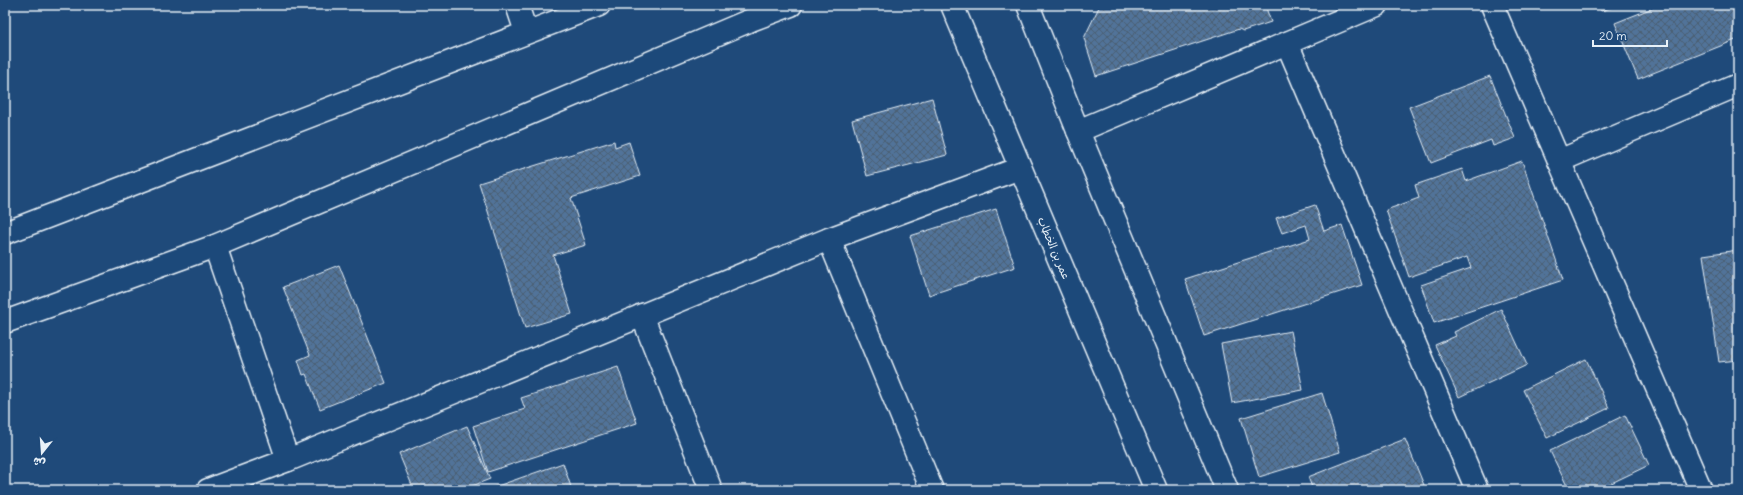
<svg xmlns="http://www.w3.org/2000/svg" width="1743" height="495" font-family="Delius,'Playpen Sans Arabic',sans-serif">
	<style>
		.building { fill: url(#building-cross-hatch); stroke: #e8f1f8 }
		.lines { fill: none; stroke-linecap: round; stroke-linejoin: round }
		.street-casing { stroke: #e8f1f8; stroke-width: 25 }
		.secondary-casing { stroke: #e8f1f8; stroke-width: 25 }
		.street { stroke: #1f4a7a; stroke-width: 22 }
		.secondary { stroke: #1f4a7a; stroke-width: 22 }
		.labels { text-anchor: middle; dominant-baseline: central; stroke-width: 4; stroke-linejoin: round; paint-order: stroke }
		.street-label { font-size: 11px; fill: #e8f1f8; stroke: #1f4a7a }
	</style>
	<defs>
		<pattern id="building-cross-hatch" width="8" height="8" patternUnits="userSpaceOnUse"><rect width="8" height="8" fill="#517399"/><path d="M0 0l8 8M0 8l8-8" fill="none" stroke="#4c5e72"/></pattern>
	</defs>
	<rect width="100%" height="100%" fill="#1f4a7a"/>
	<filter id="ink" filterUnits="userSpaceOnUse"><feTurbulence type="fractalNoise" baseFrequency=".025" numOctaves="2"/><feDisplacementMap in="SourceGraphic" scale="8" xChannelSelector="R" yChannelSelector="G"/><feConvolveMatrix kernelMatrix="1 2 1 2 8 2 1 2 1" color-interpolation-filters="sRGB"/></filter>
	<g filter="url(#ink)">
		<g class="building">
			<path d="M 1100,5 L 1265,5 L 1271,22 L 1243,31 L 1239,29 L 1096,76 L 1084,38 Z"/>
			<path d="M 1599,5 L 1620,5 L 1601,11 Z"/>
			<path d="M 1660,5 L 1738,5 L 1738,39 L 1638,79 L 1615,23 Z"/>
			<path d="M 1490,76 L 1515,138 L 1493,146 L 1491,140 L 1431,163 L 1409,107 Z"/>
			<path d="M 932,98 L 947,155 L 867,176 L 852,120 Z"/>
			<path d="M 614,141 L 615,147 L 629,142 L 640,176 L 571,198 L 586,245 L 553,255 L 572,314 L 525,328 L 479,183 Z"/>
			<path d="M 1522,161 L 1563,280 L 1434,323 L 1421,285 L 1471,268 L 1467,257 L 1409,277 L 1386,210 L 1419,198 L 1415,185 L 1462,169 L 1466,181 Z"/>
			<path d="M 1315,205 L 1324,231 L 1342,225 L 1362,285 L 1204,336 L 1185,279 L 1310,239 L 1306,225 L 1282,233 L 1276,218 Z"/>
			<path d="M 996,209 L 1015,267 L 929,295 L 910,236 Z"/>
			<path d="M 1738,250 L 1738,360 L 1719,362 L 1703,255 Z"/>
			<path d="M 339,265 L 386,383 L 320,409 L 306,374 L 303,375 L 298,360 L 310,355 L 283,287 Z"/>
			<path d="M 1501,309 L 1527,365 L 1459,397 L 1435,345 L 1456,336 L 1454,332 Z"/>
			<path d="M 1291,331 L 1303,390 L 1232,403 L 1221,344 Z"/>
			<path d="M 1586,359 L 1609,408 L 1547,438 L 1523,390 Z"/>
			<path d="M 618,367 L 637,423 L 488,472 L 473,426 L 525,409 L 521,398 Z"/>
			<path d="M 1322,393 L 1340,452 L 1259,477 L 1241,418 Z"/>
			<path d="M 1625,415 L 1649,465 L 1597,490 L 1569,490 L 1550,451 Z"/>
			<path d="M 467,426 L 490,479 L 462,490 L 414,490 L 399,454 Z"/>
			<path d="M 1405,439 L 1426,490 L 1313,490 L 1308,477 Z"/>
			<path d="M 563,463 L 572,490 L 486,490 Z"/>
		</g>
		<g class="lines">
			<defs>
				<g id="street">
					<path d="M 517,5 L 526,32"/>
					<path d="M 1492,5 L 1701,490"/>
					<path d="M 1287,43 L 1477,490"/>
					<path d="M 1078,131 L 1377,5"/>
					<path d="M 1559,161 L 1738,85"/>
					<path d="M 829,239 L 932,490"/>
					<path d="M 215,246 L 288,460"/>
					<path d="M 642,315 L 711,490"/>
					<path d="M 208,490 L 288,460 L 829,239 L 1020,168"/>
				</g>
				<g id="secondary">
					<path d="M 952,5 L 1156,490"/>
					<path d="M 1028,5 L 1078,131 L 1227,490"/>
					<path d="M 5,233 L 599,5"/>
					<path d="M 5,322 L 215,246 L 751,20 L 791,5"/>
				</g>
			</defs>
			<use href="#street" class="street-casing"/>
			<use href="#secondary" class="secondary-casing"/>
			<use href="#street" class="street"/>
			<use href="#secondary" class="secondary"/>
		</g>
	</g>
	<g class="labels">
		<g class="street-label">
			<text transform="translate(1054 248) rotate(67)">عمر بن الخطاب</text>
		</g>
	</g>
	<rect width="1743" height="495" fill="none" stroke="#1f4a7a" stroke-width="20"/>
	<rect x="10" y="10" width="1723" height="475" fill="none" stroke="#e8f1f8" stroke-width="1.5" filter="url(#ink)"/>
	<g transform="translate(42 453) rotate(197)" stroke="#1f4a7a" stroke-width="3" paint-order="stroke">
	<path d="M0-3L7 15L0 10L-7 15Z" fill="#e8f1f8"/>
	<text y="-6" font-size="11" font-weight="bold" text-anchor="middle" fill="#e8f1f8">ش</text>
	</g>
	<path d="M1593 40v6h74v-6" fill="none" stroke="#e8f1f8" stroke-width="2"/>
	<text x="1599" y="40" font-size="12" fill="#e8f1f8" stroke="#1f4a7a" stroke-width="3" paint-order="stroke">20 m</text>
</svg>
